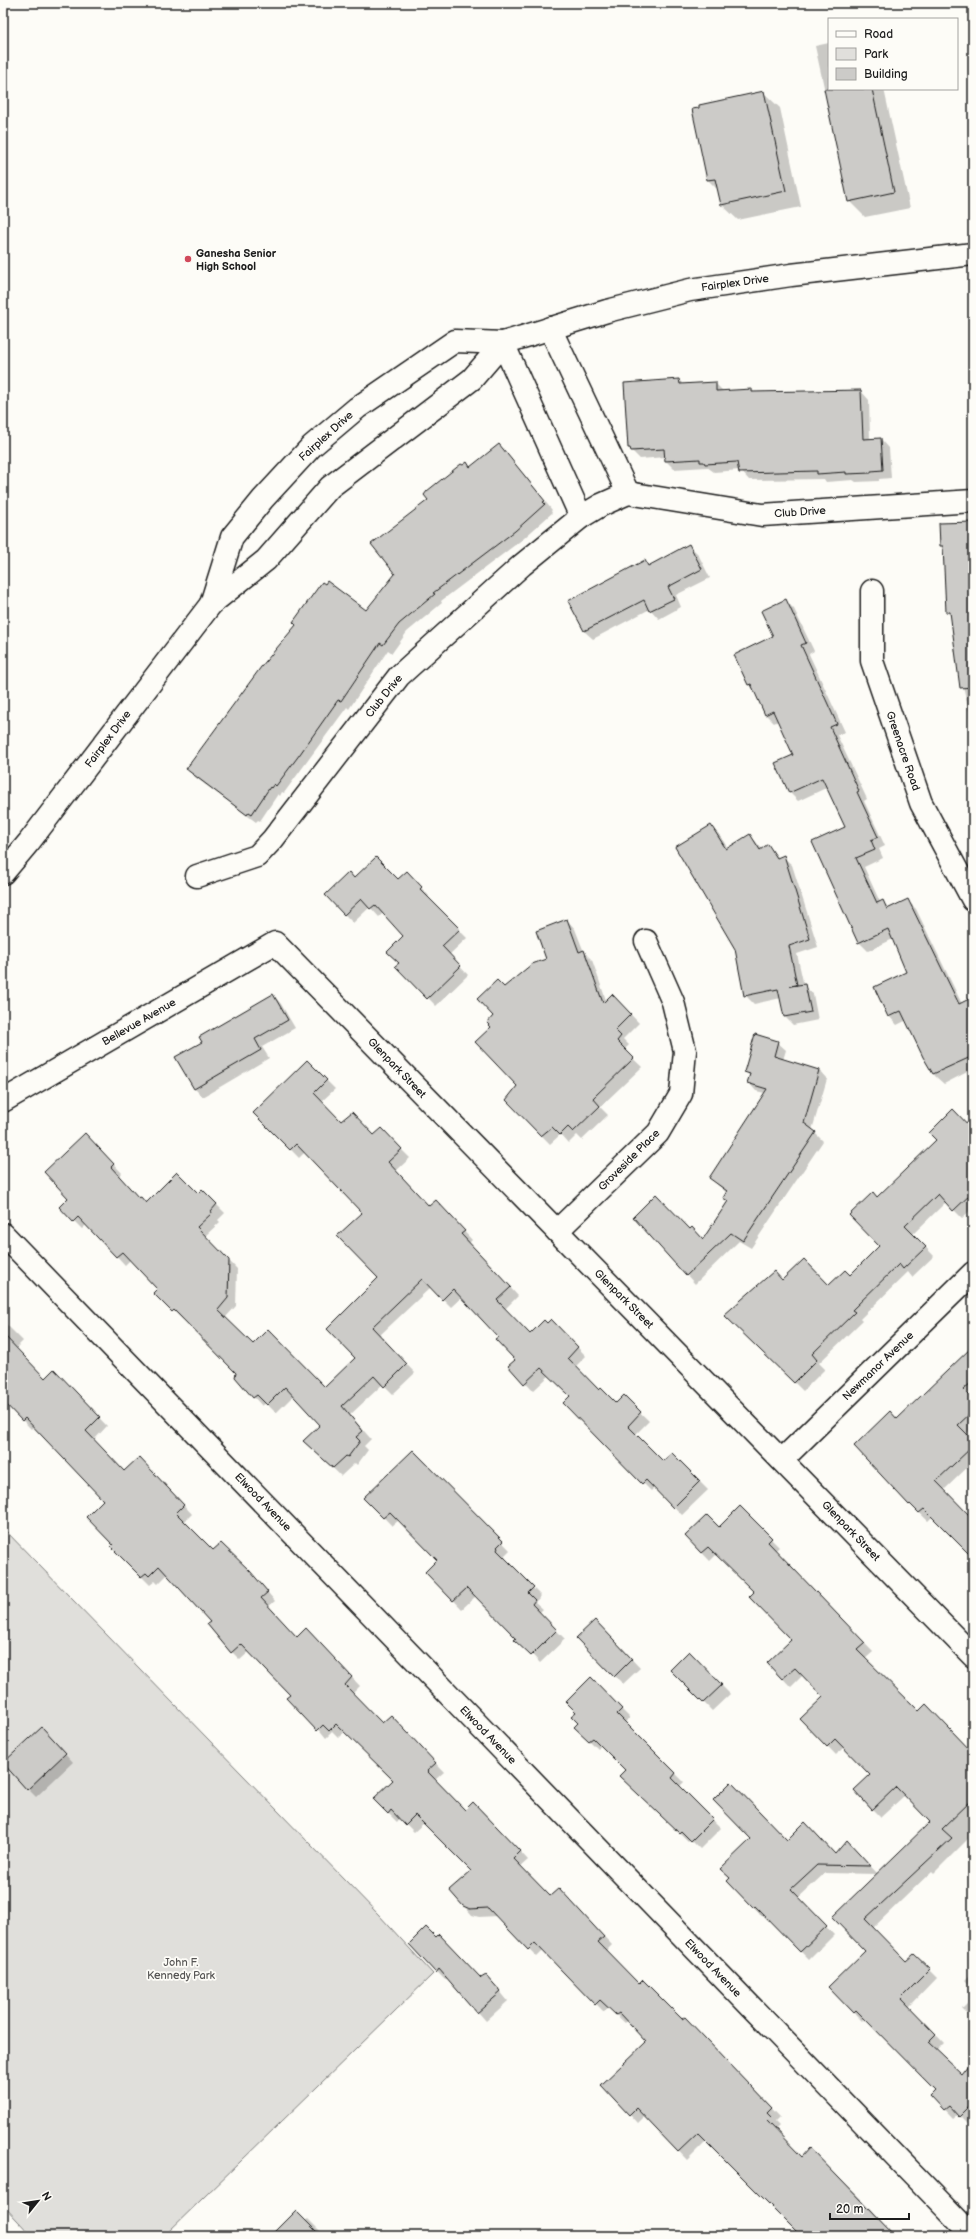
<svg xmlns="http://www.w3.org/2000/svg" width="976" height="2239" font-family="'Balsamiq Sans',sans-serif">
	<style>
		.green { fill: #e0dfdb; stroke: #7e7e7c }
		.shadow { fill: #0003 }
		.building { fill: #cccbc8; stroke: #1c1c1c }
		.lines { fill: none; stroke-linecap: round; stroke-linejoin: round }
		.street-casing { stroke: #1c1c1c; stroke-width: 25 }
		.secondary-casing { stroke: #1c1c1c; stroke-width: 25 }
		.street { stroke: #fdfcf7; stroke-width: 22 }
		.secondary { stroke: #fdfcf7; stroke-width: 22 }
		.poi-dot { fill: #d1495b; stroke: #fdfcf7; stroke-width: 1.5 }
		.labels { text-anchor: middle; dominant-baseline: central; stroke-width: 3.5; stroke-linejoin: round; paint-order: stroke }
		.poi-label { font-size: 11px; font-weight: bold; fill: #1c1c1c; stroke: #fdfcf7; text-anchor: start }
		.street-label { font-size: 11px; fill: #1c1c1c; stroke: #fdfcf7 }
		.park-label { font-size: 11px; fill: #575655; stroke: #fdfcf7 }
	</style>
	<rect width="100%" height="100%" fill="#fdfcf7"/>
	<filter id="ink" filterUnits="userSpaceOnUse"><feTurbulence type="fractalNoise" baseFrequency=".025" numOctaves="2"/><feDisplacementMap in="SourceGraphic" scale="8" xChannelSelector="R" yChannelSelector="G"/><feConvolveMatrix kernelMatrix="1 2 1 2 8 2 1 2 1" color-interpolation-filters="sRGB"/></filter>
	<g filter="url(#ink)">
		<path class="green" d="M 3,1528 L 379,1915 L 433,1974 L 164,2236 L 32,2236 L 3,2205 Z"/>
		<g class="shadow">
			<path d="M 829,43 L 829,89 L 884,89 L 910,208 L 865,217 L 849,201 L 815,46 Z"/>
			<path d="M 763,92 L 780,108 L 801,207 L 738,220 L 721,204 L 718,190 L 708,180 Z"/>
			<path d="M 679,380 L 684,385 L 715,383 L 724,392 L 752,390 L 755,393 L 861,391 L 869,400 L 870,440 L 881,439 L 889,448 L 891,478 L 879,479 L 879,481 L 856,482 L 853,480 L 826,482 L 824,479 L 749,480 L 740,470 L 714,472 L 707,467 L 674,469 L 666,461 L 666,457 L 640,459 L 629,448 Z"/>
			<path d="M 499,445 L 552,510 L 551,511 L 552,513 L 523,539 L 441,601 L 442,603 L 407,632 L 392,653 L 388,650 L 349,709 L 347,707 L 284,793 L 282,792 L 280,796 L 278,794 L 260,821 L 258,820 L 256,822 L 195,777 L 187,769 L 366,611 L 396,574 L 430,500 L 467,463 L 471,468 Z"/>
			<path d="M 973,523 L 973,729 L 957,660 L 951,616 L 947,612 L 945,549 L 941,545 Z"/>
			<path d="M 689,545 L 698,554 L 710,578 L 676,595 L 681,607 L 659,619 L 650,609 L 593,639 L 584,631 L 645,562 L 649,566 Z"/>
			<path d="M 786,601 L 794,609 L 814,651 L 809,654 L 845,732 L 837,735 L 867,799 L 864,801 L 885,846 L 879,849 L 883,858 L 864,867 L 880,902 L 882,901 L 890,909 L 908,901 L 916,909 L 962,1004 L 973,1005 L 973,1069 L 944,1084 L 935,1076 L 907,1020 L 897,1025 L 889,1016 L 908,973 L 893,939 L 868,951 L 859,942 L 846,827 L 828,787 L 798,801 L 790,793 L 777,763 L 794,755 L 778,721 L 774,723 L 766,715 L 756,692 L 749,685 L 774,637 Z"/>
			<path d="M 711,827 L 720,835 L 728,849 L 750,835 L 762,849 L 768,846 L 779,858 L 783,857 L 792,865 L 818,947 L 797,954 L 804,986 L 813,994 L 818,1020 L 793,1025 L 785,1017 L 781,998 L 754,1004 L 745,995 Z"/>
			<path d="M 407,873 L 429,896 L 427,898 L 467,938 L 449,955 L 468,975 L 436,1006 L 397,966 L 400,963 L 405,936 L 383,913 L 379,917 L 370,907 L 353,923 L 326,895 L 354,879 L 399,881 Z"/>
			<path d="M 567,920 L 575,929 L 584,952 L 592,960 L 606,1000 L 612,995 L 639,1023 L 623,1039 L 629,1045 L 624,1050 L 642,1067 L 600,1107 L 608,1115 L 582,1140 L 577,1135 L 569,1143 L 561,1134 L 550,1144 L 507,1100 L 519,1086 L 492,1027 L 504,988 L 547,960 Z"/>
			<path d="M 273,995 L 281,1004 L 295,1028 L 262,1047 L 269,1058 L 203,1097 L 194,1088 L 204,1042 Z"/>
			<path d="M 777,1042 L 786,1050 L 783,1060 L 819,1070 L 827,1079 L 812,1130 L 823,1141 L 751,1248 L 739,1241 L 695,1284 L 634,1218 L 690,1230 L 703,1240 L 729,1203 L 724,1198 L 727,1193 L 710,1178 L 765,1093 L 756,1091 L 748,1082 L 750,1076 L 745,1071 Z"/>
			<path d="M 307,1061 L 335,1089 L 321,1102 L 341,1123 L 375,1137 L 382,1130 L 410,1158 L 396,1171 L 429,1207 L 444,1210 L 472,1240 L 469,1243 L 518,1296 L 505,1309 L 530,1335 L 551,1320 L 586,1356 L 575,1367 L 616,1405 L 624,1397 L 649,1421 L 636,1434 L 663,1463 L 672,1454 L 708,1490 L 682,1515 L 655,1487 L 651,1491 L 564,1403 L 571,1396 L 550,1375 L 533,1391 L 510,1366 L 517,1360 L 500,1337 L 462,1297 L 451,1307 L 431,1287 L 379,1336 L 415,1373 L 393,1394 L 383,1384 L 350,1415 L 371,1439 L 364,1446 L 368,1450 L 357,1465 L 355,1463 L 341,1476 L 313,1449 L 322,1425 L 294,1395 L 276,1413 L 266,1403 L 262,1406 L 236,1377 L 237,1373 L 218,1353 L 163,1301 L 159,1289 L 130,1260 L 125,1265 L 87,1224 L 82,1229 L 60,1207 L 69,1198 L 93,1143 L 122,1173 L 119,1176 L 139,1199 L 147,1204 L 198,1194 L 202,1190 L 225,1213 L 218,1220 L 220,1222 L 205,1236 L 237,1269 L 236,1306 L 225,1318 L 253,1345 L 325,1388 L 357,1358 L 380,1278 L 363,1213 L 305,1152 L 299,1158 L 255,1113 Z"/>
			<path d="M 973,1131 L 973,1208 L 962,1218 L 946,1202 L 913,1234 L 934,1256 L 912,1277 L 908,1272 L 860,1319 L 862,1321 L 819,1363 L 825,1369 L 803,1391 L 726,1315 L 782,1281 L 829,1286 L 850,1276 L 881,1246 L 877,1198 L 938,1140 Z"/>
			<path d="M 3,1321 L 23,1341 L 16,1348 L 45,1379 L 62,1379 L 107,1426 L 94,1440 L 124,1472 L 147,1466 L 192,1514 L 184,1522 L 213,1552 L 258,1581 L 275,1601 L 268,1607 L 297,1638 L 314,1638 L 360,1686 L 352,1694 L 382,1724 L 391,1716 L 444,1772 L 435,1780 L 465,1811 L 482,1811 L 528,1860 L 520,1867 L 550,1898 L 567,1898 L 612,1945 L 606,1951 L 639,1986 L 693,2026 L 780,2117 L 775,2122 L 779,2126 L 775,2130 L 802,2158 L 810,2150 L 867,2205 L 894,2236 L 793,2236 L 798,2231 L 707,2140 L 687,2160 L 645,2116 L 638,2123 L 630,2114 L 602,2085 L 648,2042 L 628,2020 L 625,2023 L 609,2008 L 604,2012 L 544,1950 L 537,1957 L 497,1916 L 479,1917 L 472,1915 L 464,1906 L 472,1871 L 424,1823 L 414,1832 L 400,1818 L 397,1822 L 388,1813 L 394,1780 L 345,1731 L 338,1738 L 332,1732 L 326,1738 L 291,1695 L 250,1651 L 240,1660 L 232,1652 L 211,1622 L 168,1574 L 158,1584 L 155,1581 L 150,1585 L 112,1547 L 114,1545 L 104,1500 L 34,1426 L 31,1429 L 7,1404 L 3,1396 Z"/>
			<path d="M 973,1347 L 973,1427 L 966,1434 L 973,1441 L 973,1462 L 944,1490 L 967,1514 L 973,1509 L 973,1557 L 933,1516 L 928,1521 L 896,1490 L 897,1420 Z"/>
			<path d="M 413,1451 L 510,1550 L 504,1556 L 506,1557 L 504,1559 L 541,1596 L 535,1602 L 543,1609 L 539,1613 L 565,1639 L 540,1663 L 476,1596 L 462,1609 L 427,1572 L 439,1560 L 399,1520 L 392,1526 L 365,1498 Z"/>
			<path d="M 740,1508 L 779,1547 L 775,1551 L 873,1652 L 865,1659 L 919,1712 L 973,1753 L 973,1834 L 934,1873 L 932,1871 L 873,1928 L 906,1963 L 914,1955 L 937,1978 L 909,2007 L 944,2043 L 936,2051 L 973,2086 L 973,2119 L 968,2124 L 958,2114 L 953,2118 L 931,2095 L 936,2090 L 865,2018 L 862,2021 L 829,1987 L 867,1951 L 834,1917 L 878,1874 L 825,1873 L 798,1898 L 834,1935 L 809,1960 L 764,1914 L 762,1916 L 728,1881 L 787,1841 L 835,1855 L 855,1850 L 878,1874 L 931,1822 L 905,1795 L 881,1817 L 873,1809 L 871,1775 L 844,1747 L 836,1755 L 801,1719 L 825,1697 L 803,1675 L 791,1687 L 768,1663 L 792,1640 L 755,1592 L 717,1554 L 710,1561 L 686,1536 L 719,1529 Z"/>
			<path d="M 603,1629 L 640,1668 L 623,1684 L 577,1638 Z"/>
			<path d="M 689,1653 L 730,1694 L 712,1711 L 672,1670 Z"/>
			<path d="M 591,1679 L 630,1718 L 625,1722 L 684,1782 L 679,1787 L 721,1828 L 700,1849 L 690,1839 L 688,1841 L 621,1776 L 626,1770 L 601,1745 L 598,1749 L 576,1727 L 579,1723 L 577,1712 Z"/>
			<path d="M 50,1737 L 73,1762 L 36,1797 L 28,1789 Z"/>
			<path d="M 410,1944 L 494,1984 L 508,2001 L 486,2021 L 448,1978 L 445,1980 Z"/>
			<path d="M 973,1972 L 973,1989 L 965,1980 Z"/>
			<path d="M 973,1998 L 973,2020 L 962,2009 Z"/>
			<path d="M 308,2219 L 325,2236 L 272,2236 L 305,2221 Z"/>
		</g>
		<g class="building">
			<path d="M 824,89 L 872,89 L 894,192 L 848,202 Z"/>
			<path d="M 764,91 L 786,191 L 721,205 L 715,179 L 707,180 L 692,109 L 699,108 L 699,105 Z"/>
			<path d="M 679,379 L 680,384 L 716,382 L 716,391 L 752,389 L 752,392 L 861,390 L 863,439 L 881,438 L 883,470 L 871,471 L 871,473 L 846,474 L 846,472 L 817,474 L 817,471 L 739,473 L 737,462 L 705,464 L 704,462 L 700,462 L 700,459 L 665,461 L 664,449 L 631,451 L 630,448 L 628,448 L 624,383 Z"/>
			<path d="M 499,444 L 545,501 L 543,502 L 545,504 L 515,531 L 433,593 L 435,594 L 399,624 L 383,645 L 380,643 L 341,701 L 338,700 L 300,754 L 276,786 L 274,784 L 271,788 L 270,787 L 252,814 L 249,812 L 247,815 L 186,769 L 261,667 L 296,625 L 293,622 L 322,582 L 325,584 L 327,581 L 366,610 L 395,574 L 371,544 L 428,500 L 424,495 L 427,491 L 461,464 L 463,465 L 467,462 L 470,467 Z"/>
			<path d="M 973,522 L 973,687 L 960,688 L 950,612 L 946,612 L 943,546 L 940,546 L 939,523 Z"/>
			<path d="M 689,544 L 702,569 L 668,587 L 674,599 L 649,611 L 644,600 L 584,631 L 568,601 L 645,560 L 648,566 Z"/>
			<path d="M 786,599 L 806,643 L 801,645 L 837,724 L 830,727 L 859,791 L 857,792 L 878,837 L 871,840 L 875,850 L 856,858 L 877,903 L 883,900 L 887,909 L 908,899 L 959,1004 L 973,997 L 973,1056 L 933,1074 L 923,1057 L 901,1011 L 888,1017 L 874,987 L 906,972 L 888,929 L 858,943 L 812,842 L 845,827 L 822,778 L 789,793 L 775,763 L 793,755 L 773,711 L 765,715 L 751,684 L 748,685 L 734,655 L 773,636 L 761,611 Z"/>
			<path d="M 711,825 L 726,849 L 750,834 L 760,850 L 768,844 L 777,858 L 784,855 L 810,939 L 789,946 L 797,985 L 790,986 L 805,984 L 811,1012 L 784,1017 L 778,989 L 744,996 L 735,949 L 675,847 Z"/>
			<path d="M 376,857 L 398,879 L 407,871 L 422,887 L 420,889 L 460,929 L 442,946 L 461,966 L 427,999 L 395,966 L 399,963 L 387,952 L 403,936 L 375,905 L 370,909 L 361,899 L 344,915 L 325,895 L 349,872 L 354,878 Z"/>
			<path d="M 567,919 L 579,952 L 584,950 L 603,1003 L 612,994 L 631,1014 L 615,1030 L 621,1036 L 617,1041 L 634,1058 L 593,1098 L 600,1106 L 573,1132 L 568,1127 L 560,1135 L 552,1127 L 541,1136 L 506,1100 L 517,1086 L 475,1042 L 491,1027 L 487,1023 L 493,1016 L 477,999 L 497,980 L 504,987 L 532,964 L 546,959 L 536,931 Z"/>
			<path d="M 273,994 L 288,1020 L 255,1039 L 261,1050 L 194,1089 L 175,1057 L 202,1042 L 199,1037 Z"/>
			<path d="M 755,1034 L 778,1041 L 774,1056 L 819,1070 L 804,1123 L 816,1132 L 743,1241 L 731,1233 L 686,1276 L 633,1217 L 656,1194 L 690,1229 L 692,1227 L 703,1239 L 728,1201 L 723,1198 L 727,1191 L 709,1178 L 767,1089 L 747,1083 L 750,1074 L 744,1072 Z"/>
			<path d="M 307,1060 L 327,1080 L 314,1093 L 341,1121 L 352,1112 L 374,1135 L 382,1128 L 402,1149 L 388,1162 L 429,1206 L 436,1200 L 465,1231 L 461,1234 L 511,1287 L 497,1300 L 530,1334 L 544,1320 L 547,1323 L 551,1319 L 578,1347 L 568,1358 L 599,1390 L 601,1388 L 616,1403 L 624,1395 L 641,1412 L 628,1426 L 663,1461 L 672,1453 L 700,1481 L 673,1508 L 646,1480 L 642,1484 L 563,1403 L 570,1396 L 541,1368 L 524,1384 L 508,1366 L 515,1360 L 495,1339 L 498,1337 L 453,1289 L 442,1300 L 422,1279 L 372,1327 L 407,1364 L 384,1387 L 374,1376 L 342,1406 L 363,1431 L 356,1437 L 360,1441 L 348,1457 L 346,1456 L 333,1468 L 303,1441 L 320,1425 L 285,1387 L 267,1405 L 257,1395 L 253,1398 L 235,1377 L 236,1373 L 174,1310 L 172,1312 L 153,1293 L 157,1289 L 122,1252 L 116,1257 L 78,1217 L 73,1222 L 59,1207 L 68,1198 L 44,1172 L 85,1133 L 114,1164 L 111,1167 L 139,1198 L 141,1197 L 146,1203 L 177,1172 L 198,1193 L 202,1189 L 217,1204 L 211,1211 L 212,1213 L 197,1227 L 229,1260 L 228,1298 L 218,1310 L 253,1344 L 268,1329 L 325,1387 L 355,1358 L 327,1329 L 378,1278 L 337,1236 L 362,1213 L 296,1144 L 290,1150 L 253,1113 Z"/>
			<path d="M 953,1109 L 973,1130 L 973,1192 L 953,1211 L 938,1194 L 905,1226 L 926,1247 L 903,1269 L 899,1264 L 852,1310 L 855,1312 L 812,1354 L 817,1360 L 794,1383 L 724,1315 L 774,1271 L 782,1280 L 804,1259 L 829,1285 L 845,1270 L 850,1275 L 879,1246 L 849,1215 L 873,1192 L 877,1197 L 936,1140 L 929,1133 Z"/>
			<path d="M 3,1334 L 45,1378 L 54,1369 L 100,1417 L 86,1431 L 124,1471 L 139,1457 L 184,1505 L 176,1513 L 213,1550 L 221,1543 L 250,1571 L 268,1592 L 261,1598 L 297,1637 L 306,1628 L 352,1677 L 345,1685 L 382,1723 L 391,1715 L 436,1763 L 427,1771 L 465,1810 L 473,1802 L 520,1851 L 513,1858 L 550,1896 L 559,1888 L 604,1937 L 598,1942 L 639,1984 L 643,1980 L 682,2019 L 685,2017 L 772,2108 L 767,2113 L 771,2117 L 767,2121 L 802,2157 L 810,2148 L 895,2236 L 801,2236 L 698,2133 L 678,2152 L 636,2108 L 629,2115 L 601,2085 L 646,2042 L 619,2013 L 616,2015 L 600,2000 L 595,2005 L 535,1943 L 528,1950 L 488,1908 L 470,1909 L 463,1906 L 449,1890 L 471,1871 L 415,1815 L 405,1825 L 391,1810 L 388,1814 L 373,1799 L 393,1780 L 336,1724 L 329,1731 L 323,1725 L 317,1731 L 286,1698 L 290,1695 L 241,1644 L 231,1653 L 207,1624 L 210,1622 L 159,1566 L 149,1576 L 146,1573 L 141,1577 L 111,1547 L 113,1545 L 86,1517 L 103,1500 L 25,1418 L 22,1421 L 3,1401 Z"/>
			<path d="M 973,1346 L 973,1381 L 963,1390 L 973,1400 L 973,1411 L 958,1425 L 973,1440 L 973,1446 L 936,1481 L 973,1519 L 973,1558 L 924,1509 L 919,1513 L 910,1504 L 909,1505 L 854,1446 L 890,1411 L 897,1419 Z"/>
			<path d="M 413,1450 L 503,1541 L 497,1547 L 498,1548 L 497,1550 L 534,1587 L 528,1593 L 535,1600 L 532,1604 L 557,1630 L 531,1656 L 514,1640 L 516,1638 L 467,1588 L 453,1601 L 425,1572 L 437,1560 L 390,1512 L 383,1518 L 363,1498 Z"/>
			<path d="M 740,1506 L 772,1538 L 768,1542 L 865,1643 L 857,1650 L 919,1711 L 926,1704 L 973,1753 L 973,1799 L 942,1829 L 952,1838 L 865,1919 L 906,1961 L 914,1954 L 930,1969 L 901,1998 L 936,2034 L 928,2042 L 962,2074 L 973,2060 L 973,2103 L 959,2117 L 949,2106 L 944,2110 L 930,2095 L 935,2090 L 856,2010 L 853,2013 L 828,1987 L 865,1951 L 832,1917 L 930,1822 L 896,1787 L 872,1810 L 854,1790 L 870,1775 L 835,1739 L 827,1747 L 800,1719 L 823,1697 L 795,1668 L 782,1679 L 767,1663 L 791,1640 L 749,1597 L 754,1592 L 708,1547 L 701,1553 L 685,1536 L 707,1515 L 719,1527 Z"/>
			<path d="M 595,1620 L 632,1659 L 614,1677 L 576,1638 Z"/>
			<path d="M 689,1651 L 722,1685 L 703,1703 L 670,1670 Z"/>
			<path d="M 591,1677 L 622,1709 L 617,1714 L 676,1773 L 672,1778 L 713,1819 L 691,1841 L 681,1831 L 679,1833 L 619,1776 L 625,1770 L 593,1738 L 589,1741 L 574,1727 L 578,1723 L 571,1716 L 576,1712 L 566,1702 Z"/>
			<path d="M 42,1727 L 66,1753 L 27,1790 L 3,1763 Z"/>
			<path d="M 731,1782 L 787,1840 L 805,1822 L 835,1854 L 847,1840 L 871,1866 L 817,1865 L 791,1889 L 827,1926 L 800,1952 L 755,1906 L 753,1908 L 727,1881 L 730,1878 L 720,1869 L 751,1839 L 713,1800 Z"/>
			<path d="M 426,1927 L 436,1937 L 439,1934 L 481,1978 L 486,1975 L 501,1992 L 477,2013 L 439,1969 L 436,1973 L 409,1944 Z"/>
			<path d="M 296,2211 L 321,2236 L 271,2236 Z"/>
		</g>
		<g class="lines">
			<defs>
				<g id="street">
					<path d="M 550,328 L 628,493"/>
					<path d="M 503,343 L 581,517"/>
					<path d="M 872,591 L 872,661 L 921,803 L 973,900"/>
					<path d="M 197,876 L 257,856 L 273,839 L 399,676 L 522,565 L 581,517 L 601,505 L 628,493 L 762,515 L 973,501"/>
					<path d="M 3,1101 L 275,943 L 973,1656"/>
					<path d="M 557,1231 L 658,1133 L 681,1094 L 685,1051 L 673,1002 L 646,941"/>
					<path d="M 3,1234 L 973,2236"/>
					<path d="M 782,1460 L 973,1273"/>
				</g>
				<g id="secondary">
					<path d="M 211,604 L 232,537 L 263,499 L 312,446 L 357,408 L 455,341 L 503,343 L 607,311 L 690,290 L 791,275 L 973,254"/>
					<path d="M 3,873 L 29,842 L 211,604 L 266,560 L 330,487 L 472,379 L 503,343"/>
				</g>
			</defs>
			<use href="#street" class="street-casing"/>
			<use href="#secondary" class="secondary-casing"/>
			<use href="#street" class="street"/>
			<use href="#secondary" class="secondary"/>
		</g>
	</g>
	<circle class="poi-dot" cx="188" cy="259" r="4"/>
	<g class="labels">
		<g class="poi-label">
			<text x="196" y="253">Ganesha Senior<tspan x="196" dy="13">High School</tspan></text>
		</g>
		<g class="street-label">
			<text transform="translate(735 283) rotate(-8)">Fairplex Drive</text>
			<text transform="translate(326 436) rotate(-42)">Fairplex Drive</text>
			<text transform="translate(800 512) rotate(-4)">Club Drive</text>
			<text transform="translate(384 696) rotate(-51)">Club Drive</text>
			<text transform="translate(108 739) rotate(-53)">Fairplex Drive</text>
			<text transform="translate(903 751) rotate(71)">Greenacre Road</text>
			<text transform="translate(139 1022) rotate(-30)">Bellevue Avenue</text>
			<text transform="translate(397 1068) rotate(46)">Glenpark Street</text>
			<text transform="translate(629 1160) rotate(-45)">Groveside Place</text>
			<text transform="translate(624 1299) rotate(45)">Glenpark Street</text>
			<text transform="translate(878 1366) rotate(-44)">Newmanor Avenue</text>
			<text transform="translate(263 1502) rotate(46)">Elwood Avenue</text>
			<text transform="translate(851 1531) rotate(46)">Glenpark Street</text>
			<text transform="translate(488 1735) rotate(46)">Elwood Avenue</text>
			<text transform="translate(713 1968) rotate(46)">Elwood Avenue</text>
		</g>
		<g class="park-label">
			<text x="181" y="1962">John F.<tspan x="181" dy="13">Kennedy Park</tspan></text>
		</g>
	</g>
	<rect width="976" height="2239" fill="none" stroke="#fdfcf7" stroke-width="16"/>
	<rect x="8" y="8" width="960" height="2223" fill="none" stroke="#1c1c1c" stroke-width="1.5" filter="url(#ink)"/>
	<rect x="828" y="18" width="130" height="72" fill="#fdfcf7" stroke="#a3a29f"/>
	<rect x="836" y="31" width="20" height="6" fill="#fdfcf7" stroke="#a3a29f"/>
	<text x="864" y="38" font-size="12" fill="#1c1c1c">Road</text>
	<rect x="836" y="48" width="20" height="12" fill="#e0dfdb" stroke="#a3a29f"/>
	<text x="864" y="58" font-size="12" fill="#1c1c1c">Park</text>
	<rect x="836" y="68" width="20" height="12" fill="#cccbc8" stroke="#a3a29f"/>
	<text x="864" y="78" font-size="12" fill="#1c1c1c">Building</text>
	<g transform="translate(38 2201) rotate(60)" stroke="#fdfcf7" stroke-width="3" paint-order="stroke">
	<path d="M0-3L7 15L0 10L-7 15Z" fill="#1c1c1c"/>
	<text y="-6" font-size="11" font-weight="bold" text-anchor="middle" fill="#1c1c1c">N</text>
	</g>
	<path d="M830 2213v6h79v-6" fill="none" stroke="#1c1c1c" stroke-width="2"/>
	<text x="836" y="2213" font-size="12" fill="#1c1c1c" stroke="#fdfcf7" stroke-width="3" paint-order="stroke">20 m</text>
</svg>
